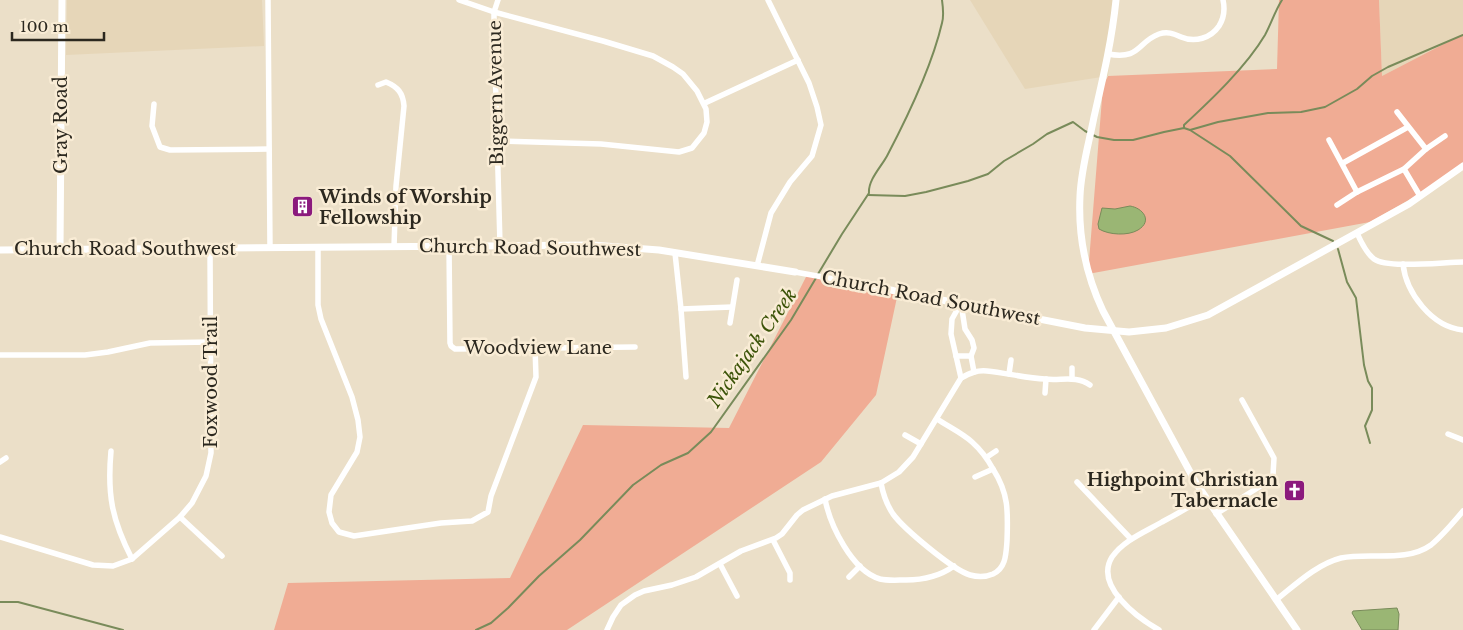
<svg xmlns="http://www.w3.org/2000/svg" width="1463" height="630" font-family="'Libre Baskerville',serif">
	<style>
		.built { fill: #e6d6b8 }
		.green { fill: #f0ac94 }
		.water { fill: #9ab674; stroke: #798b5a }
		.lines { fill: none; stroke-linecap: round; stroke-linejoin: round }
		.stream { stroke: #798b5a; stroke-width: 2 }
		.minor { stroke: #fff; stroke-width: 5.5 }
		.tertiary { stroke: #fff; stroke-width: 7 }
		.labels { text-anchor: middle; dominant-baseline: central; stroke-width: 5; stroke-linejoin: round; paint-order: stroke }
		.street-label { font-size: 18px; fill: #2c281f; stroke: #f9ecd5 }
		.poi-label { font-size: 18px; font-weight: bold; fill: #2c281f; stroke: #f9ecd5; text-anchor: start }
		.water-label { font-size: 19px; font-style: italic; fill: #3c5409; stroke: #f9ecd5 }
	</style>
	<rect width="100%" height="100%" fill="#ebdfc8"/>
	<g class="built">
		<path d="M 67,0 L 262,0 L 264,46 L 66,55 Z"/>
		<path d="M 970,0 L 1114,0 L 1108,76 L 1025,89 Z"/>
		<path d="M 1379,0 L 1463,0 L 1463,34 L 1382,76 Z"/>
	</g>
	<g class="green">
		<path d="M 1279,0 L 1379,0 L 1382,76 L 1463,34 L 1463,166 L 1442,181 L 1370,222 L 1088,274 L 1103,86 L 1108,76 L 1277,69 Z"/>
		<path d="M 807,275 L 899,288 L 876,395 L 821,462 L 567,630 L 274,630 L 288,583 L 510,578 L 583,425 L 729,428 Z"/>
	</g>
	<g class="water">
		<path d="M 1130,206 C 1143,208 1153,221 1138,230 C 1128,236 1109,235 1099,229 L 1098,224 L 1102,208 L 1115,209 Z"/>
		<path d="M 1397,608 L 1399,614 L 1398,630 L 1362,630 L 1352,613 L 1353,611 Z"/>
	</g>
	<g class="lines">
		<g class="stream">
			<path d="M 1184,128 L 1184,125 C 1211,100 1246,67 1265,35 C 1271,24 1275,11 1282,0"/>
			<path d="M 1190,130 L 1218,122 L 1268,113 L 1301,112 L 1325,107 L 1357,89 L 1372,76 L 1388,67 L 1463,35"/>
			<path d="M 868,195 L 905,196 L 926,192 L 968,181 L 988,174 L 1004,161 L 1033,144 L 1047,134 L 1073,122 L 1085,131 L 1097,137 L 1114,140 L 1133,140 L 1164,132 L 1184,128 L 1190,130 L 1230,156 L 1301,226 L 1333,241"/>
			<path d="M 1338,249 L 1347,282 L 1356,298 L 1364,365 L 1368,381 L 1372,388 L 1372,410 L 1365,426 L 1370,443"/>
			<path d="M 818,274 L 842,234 L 869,193 C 868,180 881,167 887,156 C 908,116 932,66 942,23 C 944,16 943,7 942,0"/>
			<path d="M 0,602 L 18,602 L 123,630"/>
			<path d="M 476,630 L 491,623 L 508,608 L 539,576 L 580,540 L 633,485 L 661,465 L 688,453 L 711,432 L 791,320 L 816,278"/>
		</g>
		<g class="minor">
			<path d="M 268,0 L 270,248"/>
			<path d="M 459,0 L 494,12 L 603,41 L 653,56 L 673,67 L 683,74 L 697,91 L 706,109 L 707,122 L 704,133 L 692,148 L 679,152 L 601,144 L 497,141"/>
			<path d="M 498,0 L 494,12 L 494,26 L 500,245"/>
			<path d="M 1108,54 C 1141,60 1137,42 1159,34 C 1168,31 1174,34 1181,37 C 1195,43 1211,38 1219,26 C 1224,18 1225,9 1223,0"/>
			<path d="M 378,85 L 386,82 C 398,87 403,93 404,106 L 396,186 L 394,247"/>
			<path d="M 705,103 L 798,60"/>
			<path d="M 154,104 L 152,126 L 160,147 L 170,150 L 269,149"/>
			<path d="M 1397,112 L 1426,149"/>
			<path d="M 1329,140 L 1357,192"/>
			<path d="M 1343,163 L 1408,127"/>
			<path d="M 1404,169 L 1420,196"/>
			<path d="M 1337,205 L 1357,192 L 1404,169 L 1426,149 L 1445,136"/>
			<path d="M 1357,233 C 1361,242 1366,253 1374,259 C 1388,269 1444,262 1463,262"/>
			<path d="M 449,246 L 450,343 L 451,346 L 455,349 L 635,347"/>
			<path d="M 318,248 L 318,305 L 321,319 L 352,397 L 358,420 L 360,437 L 357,452 L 331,495 L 329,512 L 332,523 L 339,532 L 354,536 L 441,523 L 472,521 L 488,512 L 491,496 L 536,377 L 535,347"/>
			<path d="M 675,253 L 681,309 L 686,377"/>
			<path d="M 1403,264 C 1406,293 1432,327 1463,330"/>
			<path d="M 757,266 L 771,213 L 790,182 L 812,156 L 821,125 L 817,107 L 809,83 L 768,0"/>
			<path d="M 795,272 L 834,279"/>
			<path d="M 961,303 L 952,319 L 951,334 L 961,378"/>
			<path d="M 961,303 L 965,329 L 972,340 L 974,348 L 971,356 L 974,372"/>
			<path d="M 681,309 L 732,307"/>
			<path d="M 730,323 L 737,280"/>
			<path d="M 0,355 L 85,355 L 108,352 L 150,343 L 211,342"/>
			<path d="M 956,356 L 971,356"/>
			<path d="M 1072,368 L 1072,379"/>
			<path d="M 1009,374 L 1011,360"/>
			<path d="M 1045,393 L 1046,379"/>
			<path d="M 1448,434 L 1463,440"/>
			<path d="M 905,435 L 921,444"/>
			<path d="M 111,451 C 107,495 112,520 132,559"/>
			<path d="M 987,457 L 996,451"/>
			<path d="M 0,462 L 6,458"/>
			<path d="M 975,477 L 993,469"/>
			<path d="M 1077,482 L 1131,539"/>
			<path d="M 881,483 C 883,494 887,505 893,514 C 904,529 953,570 970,575 C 977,577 986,577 993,574 C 1006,568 1006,554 1007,541 C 1008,512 1009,494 993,469 C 987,458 981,450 972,442 C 962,433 949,427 937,419"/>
			<path d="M 825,499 C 830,525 852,571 880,579 C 888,581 898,580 906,580 C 924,580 940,576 954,566"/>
			<path d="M 1216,514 L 1267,482 L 1273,475 L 1274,458 L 1242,400"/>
			<path d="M 180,517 L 222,556"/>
			<path d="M 0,537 L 93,565 L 113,566 L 132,559 L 180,517 L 192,503 L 206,476 L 211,453 L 210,248"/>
			<path d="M 773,540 L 790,573 L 790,580"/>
			<path d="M 720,564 L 737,596"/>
			<path d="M 849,577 L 860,566"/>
			<path d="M 1276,600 C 1295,585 1317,564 1341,558 C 1369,552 1406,563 1431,545 C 1443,535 1453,523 1463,511"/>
			<path d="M 607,630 L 613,617 L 621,605 L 635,595 L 644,591 L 672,585 L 696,577 L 741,551 L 776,538 L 782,534 L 797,515 L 803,510 L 832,496 L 881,483 L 899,472 L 913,457 L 961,378 C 970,373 977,370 987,371 C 1006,373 1026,378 1045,379 C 1061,381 1076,375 1090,385"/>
			<path d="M 1094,630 L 1119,597"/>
			<path d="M 1159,630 C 1138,618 1094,586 1112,557 C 1124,540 1145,532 1162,522 C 1177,514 1191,506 1205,497"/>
		</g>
		<g class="tertiary">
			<path d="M 1116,0 C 1112,40 1103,78 1094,117 C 1089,143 1081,169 1080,196 C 1078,236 1086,275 1103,311 L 1196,483 L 1297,630"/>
			<path d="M 60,249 L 62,0"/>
			<path d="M 0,250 L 592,245 L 659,250 L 795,272"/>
			<path d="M 834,279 L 1085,328 L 1129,332 L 1166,328 L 1208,315 L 1409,204 L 1463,166"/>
		</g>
	</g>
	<defs>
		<symbol id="building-square" viewBox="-11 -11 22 22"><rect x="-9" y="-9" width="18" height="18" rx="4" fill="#8b1a7d" stroke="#f9ecd5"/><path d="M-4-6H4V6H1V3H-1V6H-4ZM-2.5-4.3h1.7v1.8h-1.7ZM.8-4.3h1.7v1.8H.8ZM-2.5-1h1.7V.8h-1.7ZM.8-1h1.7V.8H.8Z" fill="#fff"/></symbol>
		<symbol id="church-square" viewBox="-11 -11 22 22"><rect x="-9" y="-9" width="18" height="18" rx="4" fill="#8b1a7d" stroke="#f9ecd5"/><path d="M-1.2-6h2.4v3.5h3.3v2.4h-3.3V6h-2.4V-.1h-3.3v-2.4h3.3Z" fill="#fff"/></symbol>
	</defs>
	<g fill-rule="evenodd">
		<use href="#building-square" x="290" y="194" width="25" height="25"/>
		<use href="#church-square" x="1282" y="478" width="25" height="25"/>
	</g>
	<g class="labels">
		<g class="street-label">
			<text transform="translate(496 93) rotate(-91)">Biggern Avenue</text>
			<text transform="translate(61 125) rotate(-90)">Gray Road</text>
			<text transform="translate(530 248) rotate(1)">Church Road Southwest</text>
			<text x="125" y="249">Church Road Southwest</text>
			<text transform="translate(931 298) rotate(11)">Church Road Southwest</text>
			<text x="538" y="348">Woodview Lane</text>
			<text transform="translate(211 382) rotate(-90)">Foxwood Trail</text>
		</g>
		<g class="poi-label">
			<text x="319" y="197">Winds of Worship<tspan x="319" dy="21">Fellowship</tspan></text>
			<text x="1278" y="480" text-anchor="end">Highpoint Christian<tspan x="1278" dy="21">Tabernacle</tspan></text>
		</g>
		<g class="water-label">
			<text transform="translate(752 348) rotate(-55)">Nickajack Creek</text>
		</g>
	</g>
	<path d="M12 32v8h92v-8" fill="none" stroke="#2c281f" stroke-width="2.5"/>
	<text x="20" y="32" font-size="15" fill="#2c281f" stroke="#f9ecd5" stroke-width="4" paint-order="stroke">100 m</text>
</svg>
